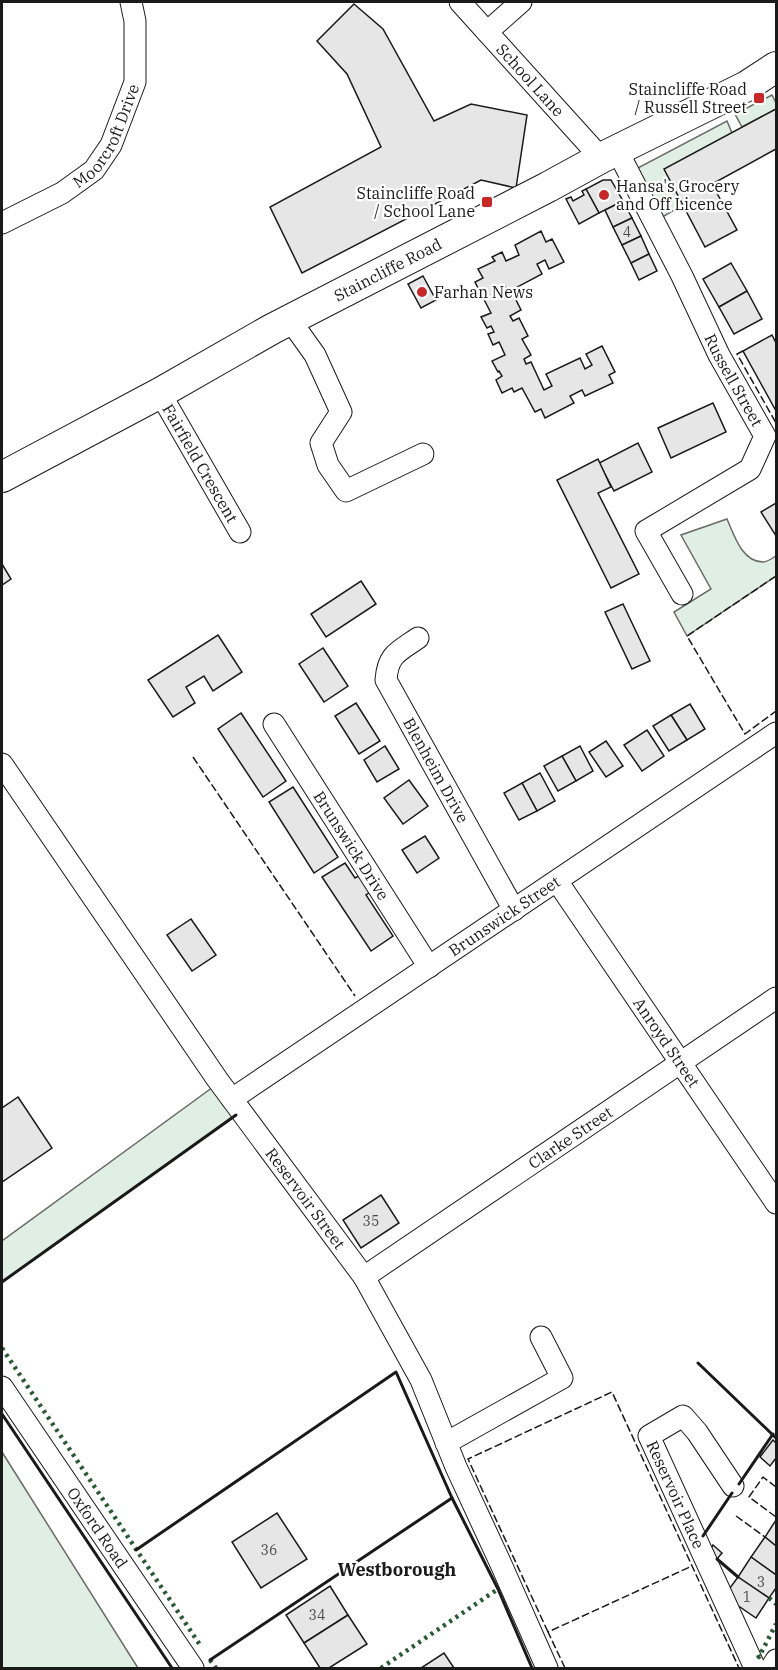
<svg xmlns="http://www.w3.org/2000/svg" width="778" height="1670" font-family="'IBM Plex Serif',serif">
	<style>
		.green { fill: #e0efe3; stroke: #6a6a6a; stroke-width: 1.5 }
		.building { fill: #e6e6e6; stroke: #1a1a1a; stroke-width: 1.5 }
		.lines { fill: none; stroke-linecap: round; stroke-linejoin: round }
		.street-casing { stroke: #1a1a1a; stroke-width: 23 }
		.secondary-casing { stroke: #1a1a1a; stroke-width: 32 }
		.street { stroke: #fff; stroke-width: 21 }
		.secondary { stroke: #fff; stroke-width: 30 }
		.hedge { stroke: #2b5a34; stroke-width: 4.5; stroke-dasharray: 3 4.5; stroke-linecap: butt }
		.fence { stroke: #1a1a1a; stroke-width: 1.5; stroke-dasharray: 8 3; stroke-linecap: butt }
		.wall { stroke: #1a1a1a; stroke-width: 3 }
		.poi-dot { fill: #c62828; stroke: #fff; stroke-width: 2 }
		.labels { text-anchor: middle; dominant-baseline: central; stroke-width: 4.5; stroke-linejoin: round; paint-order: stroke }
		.number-label { font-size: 14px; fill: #4d4d4d }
		.street-label { font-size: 16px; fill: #1a1a1a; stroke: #fff }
		.poi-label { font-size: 16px; fill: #1a1a1a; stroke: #fff; text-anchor: end }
		.neighbourhood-label { font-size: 18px; font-weight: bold; fill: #1a1a1a; stroke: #fff }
	</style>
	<rect width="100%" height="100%" fill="#fff"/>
	<g class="green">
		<path d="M 772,95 L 776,103 L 776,109 L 742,127 L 735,114 Z"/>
		<path d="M 727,121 L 732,133 L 665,169 L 683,205 L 659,219 L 634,170 Z"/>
		<path d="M 727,519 C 734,535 742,562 763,562 C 767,562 773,558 776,556 L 776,576 L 687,636 L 674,612 L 711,589 L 681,535 Z"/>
		<path d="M 220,1082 L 241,1112 L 2,1282 L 2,1241 Z"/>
		<path d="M 2,1452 L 138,1668 L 2,1668 Z"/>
	</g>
	<g class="building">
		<path d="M 354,4 L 383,29 L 434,121 L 471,104 L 527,115 L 516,188 L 481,180 L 302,273 L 270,207 L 381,147 L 347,74 L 317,41 Z"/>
		<path d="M 776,109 L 776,149 L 712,184 L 737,230 L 705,247 L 664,169 Z"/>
		<path d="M 603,180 L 611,180 L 623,201 L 599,213 L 586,189 Z"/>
		<path d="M 586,189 L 599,213 L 579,224 L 566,199 L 571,197 L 573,201 L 584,195 L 582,191 Z"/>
		<path d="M 623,201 L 632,218 L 613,227 L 605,210 Z"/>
		<path d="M 632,218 L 641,236 L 622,245 L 613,227 Z"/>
		<path d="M 541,231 L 546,242 L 552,239 L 564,262 L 549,269 L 545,260 L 537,264 L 542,274 L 508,292 L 505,286 L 500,289 L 505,298 L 513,294 L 521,310 L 510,316 L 513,321 L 519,318 L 528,336 L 522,339 L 531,355 L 524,359 L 526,364 L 531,362 L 544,390 L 552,386 L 546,374 L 580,358 L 585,369 L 592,365 L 586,354 L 602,346 L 615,372 L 609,375 L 613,383 L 585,396 L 582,390 L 570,396 L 574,403 L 545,418 L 541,409 L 535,412 L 522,388 L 514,392 L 512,388 L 502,393 L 496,380 L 502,376 L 499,371 L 498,372 L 492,361 L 505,355 L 499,342 L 493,345 L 488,334 L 494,332 L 491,326 L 487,328 L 481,317 L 491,313 L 475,282 L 483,278 L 478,269 L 495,261 L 492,257 L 502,252 L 506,261 L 519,255 L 515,245 Z"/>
		<path d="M 641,236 L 649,254 L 631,263 L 622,245 Z"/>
		<path d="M 649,254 L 657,271 L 639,280 L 631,263 Z"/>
		<path d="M 731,263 L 747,291 L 719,307 L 703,279 Z"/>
		<path d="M 423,276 L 436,300 L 421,308 L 408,284 Z"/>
		<path d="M 747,291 L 762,319 L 734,334 L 719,307 Z"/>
		<path d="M 772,335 L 776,343 L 776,411 L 743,351 Z"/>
		<path d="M 713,403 L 726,432 L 671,458 L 658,428 Z"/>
		<path d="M 638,443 L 652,472 L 614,491 L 599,463 Z"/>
		<path d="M 598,459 L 611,487 L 598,493 L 639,574 L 611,588 L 557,480 Z"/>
		<path d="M 776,503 L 776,536 L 761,512 Z"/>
		<path d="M 2,564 L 11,579 L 2,585 Z"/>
		<path d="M 361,581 L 376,604 L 326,637 L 311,614 Z"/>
		<path d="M 623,604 L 650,661 L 632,669 L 605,612 Z"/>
		<path d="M 218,635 L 242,672 L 213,691 L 204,676 L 186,687 L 195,703 L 173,717 L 148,680 Z"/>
		<path d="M 323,648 L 348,686 L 324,702 L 299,664 Z"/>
		<path d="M 356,703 L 380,741 L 359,754 L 335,716 Z"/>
		<path d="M 690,704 L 705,729 L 687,740 L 671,715 Z"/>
		<path d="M 241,713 L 286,781 L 263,797 L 218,729 Z"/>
		<path d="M 671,715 L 687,740 L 669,751 L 653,726 Z"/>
		<path d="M 647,730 L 664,756 L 642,771 L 624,745 Z"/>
		<path d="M 606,741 L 623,766 L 606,777 L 589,752 Z"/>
		<path d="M 385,746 L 399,769 L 377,782 L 364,760 Z"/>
		<path d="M 580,746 L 593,771 L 576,781 L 562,756 Z"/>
		<path d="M 562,756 L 576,781 L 558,791 L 544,766 Z"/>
		<path d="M 540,773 L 555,801 L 537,811 L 522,783 Z"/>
		<path d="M 409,780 L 428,806 L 403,824 L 384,798 Z"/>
		<path d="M 522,783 L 537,811 L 519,820 L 504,793 Z"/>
		<path d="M 293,787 L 338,857 L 314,873 L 269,802 Z"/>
		<path d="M 425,836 L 439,858 L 417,873 L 402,850 Z"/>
		<path d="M 345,863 L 355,878 L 362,874 L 373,890 L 366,895 L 393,936 L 371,951 L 322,877 Z"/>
		<path d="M 191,919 L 216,955 L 192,971 L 167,935 Z"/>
		<path d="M 18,1097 L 52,1148 L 2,1182 L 2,1108 Z"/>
		<path d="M 381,1195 L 399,1223 L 361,1248 L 343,1220 Z"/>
		<path d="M 773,1440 L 776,1443 L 776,1458 L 770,1466 L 760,1457 Z"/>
		<path d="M 277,1513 L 307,1559 L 261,1588 L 232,1542 Z"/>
		<path d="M 776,1520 L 776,1546 L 765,1537 Z"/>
		<path d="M 765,1537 L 776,1546 L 776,1575 L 751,1557 Z"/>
		<path d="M 713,1545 L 722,1553 L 717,1559 L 706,1556 Z"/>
		<path d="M 751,1557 L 776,1575 L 776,1588 L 769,1598 L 738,1577 Z"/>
		<path d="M 738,1577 L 769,1598 L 756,1618 L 724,1596 Z"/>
		<path d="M 330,1586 L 348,1615 L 304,1643 L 286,1615 Z"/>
		<path d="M 348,1615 L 367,1644 L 329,1668 L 320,1668 L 304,1643 Z"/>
		<path d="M 444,1653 L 454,1668 L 421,1668 Z"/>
	</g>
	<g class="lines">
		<defs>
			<g id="street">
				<path id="s1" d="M 460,2 L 601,158"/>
				<path d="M 487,32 L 521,2"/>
				<path id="s2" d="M 617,150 L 682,276 L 719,355 L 765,436 L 750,469 L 646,531 L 682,594"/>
				<path id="s3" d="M 2,223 L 62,193 L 94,170 L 111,145 L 135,82 L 135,21 L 131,2"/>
				<path d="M 290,320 L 315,355 L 341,412 L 321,443 L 328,465 L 346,491 L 423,454"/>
				<path id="s4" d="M 160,393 L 240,532"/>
				<path id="s5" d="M 418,638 C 398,652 388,654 386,680 L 514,910"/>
				<path id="s6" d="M 274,724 L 429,967"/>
				<path id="s7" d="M 2,764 L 217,1079 L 364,1277 L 421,1380 L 456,1467 L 500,1562 L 547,1668"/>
				<path id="s8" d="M 557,881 L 776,1203"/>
				<path id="s9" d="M 232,1099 L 776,733"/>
				<path id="s10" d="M 364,1277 L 776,998"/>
				<path id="s11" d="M 2,1387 L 193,1668"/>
				<path d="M 446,1443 L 562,1378 L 541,1337"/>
				<path id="s12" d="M 733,1486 L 697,1432 L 683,1416 L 649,1436 L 755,1668"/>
				<path d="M 771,1668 L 776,1660"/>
			</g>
			<g id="secondary">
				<path id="s13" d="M 2,477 L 160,393 L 272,329 L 548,187 L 601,158 L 747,86 L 776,67"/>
			</g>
		</defs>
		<use href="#street" class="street-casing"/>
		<use href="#secondary" class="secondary-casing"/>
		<use href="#street" class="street"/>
		<use href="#secondary" class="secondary"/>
		<g class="hedge">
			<path d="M 2,1348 L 200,1645"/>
			<path d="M 769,1598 L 776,1604"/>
			<path d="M 758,1655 L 759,1657 L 776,1624"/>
			<path d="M 210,1660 L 216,1668"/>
			<path d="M 381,1668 L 498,1589"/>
		</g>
		<g class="fence">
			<path d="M 743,351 L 737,354 L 776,423"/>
			<path d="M 776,576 L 687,636 L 745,734 L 776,711"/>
			<path d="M 193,757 L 355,996"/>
			<path d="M 776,1487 L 763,1477 L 749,1497 L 776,1517"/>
			<path d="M 736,1516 L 765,1537"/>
			<path d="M 548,1632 L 468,1459 L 612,1392 L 739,1668"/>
			<path d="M 565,1668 L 548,1632 L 692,1566"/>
		</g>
		<g class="wall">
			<path d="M 2,1282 L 236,1115"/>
			<path d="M 698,1363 L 776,1438"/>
			<path d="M 2,1414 L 172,1668"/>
			<path d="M 739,1484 L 773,1434"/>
			<path d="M 703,1536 L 732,1493"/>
			<path d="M 136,1550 L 396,1372 L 452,1498 L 498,1589 L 532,1668"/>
			<path d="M 717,1559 L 738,1577"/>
			<path d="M 210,1660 L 452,1498"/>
		</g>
	</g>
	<g class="poi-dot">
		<rect x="753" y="92" width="12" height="12" rx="3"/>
		<circle cx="604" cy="195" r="6"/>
		<rect x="481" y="196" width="12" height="12" rx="3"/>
		<circle cx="422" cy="292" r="6"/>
	</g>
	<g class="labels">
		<g class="number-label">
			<text x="627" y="232">4</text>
			<text x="371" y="1221">35</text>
			<text x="269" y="1550">36</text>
			<text x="761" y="1582">3</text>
			<text x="747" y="1597">1</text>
			<text x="317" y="1615">34</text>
		</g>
		<g class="street-label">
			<text stroke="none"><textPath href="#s1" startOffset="105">School Lane</textPath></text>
			<text stroke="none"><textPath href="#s3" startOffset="142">Moorcroft Drive</textPath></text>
			<text stroke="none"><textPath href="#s13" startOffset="438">Staincliffe Road</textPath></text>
			<text stroke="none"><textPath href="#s2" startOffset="258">Russell Street</textPath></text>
			<text stroke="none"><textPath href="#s4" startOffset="81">Fairfield Crescent</textPath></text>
			<text stroke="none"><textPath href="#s5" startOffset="159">Blenheim Drive</textPath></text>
			<text stroke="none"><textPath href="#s6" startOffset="144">Brunswick Drive</textPath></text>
			<text stroke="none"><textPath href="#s9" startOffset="328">Brunswick Street</textPath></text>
			<text stroke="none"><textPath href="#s8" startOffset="195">Anroyd Street</textPath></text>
			<text stroke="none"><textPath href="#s10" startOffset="249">Clarke Street</textPath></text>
			<text stroke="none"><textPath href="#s7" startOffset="530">Reservoir Street</textPath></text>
			<text stroke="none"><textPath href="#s12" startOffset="190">Reservoir Place</textPath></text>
			<text stroke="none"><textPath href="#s11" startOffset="170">Oxford Road</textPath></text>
		</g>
		<g class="poi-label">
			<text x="747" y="89">Staincliffe Road<tspan x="747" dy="18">/ Russell Street</tspan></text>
			<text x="616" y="186" text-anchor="start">Hansa's Grocery<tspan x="616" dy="18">and Off Licence</tspan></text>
			<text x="475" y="193">Staincliffe Road<tspan x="475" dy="18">/ School Lane</tspan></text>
			<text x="434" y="292" text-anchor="start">Farhan News</text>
		</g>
		<g class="neighbourhood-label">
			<text x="397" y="1569">Westborough</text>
		</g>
	</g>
	<rect width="778" height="1670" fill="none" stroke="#1a1a1a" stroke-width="6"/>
</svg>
